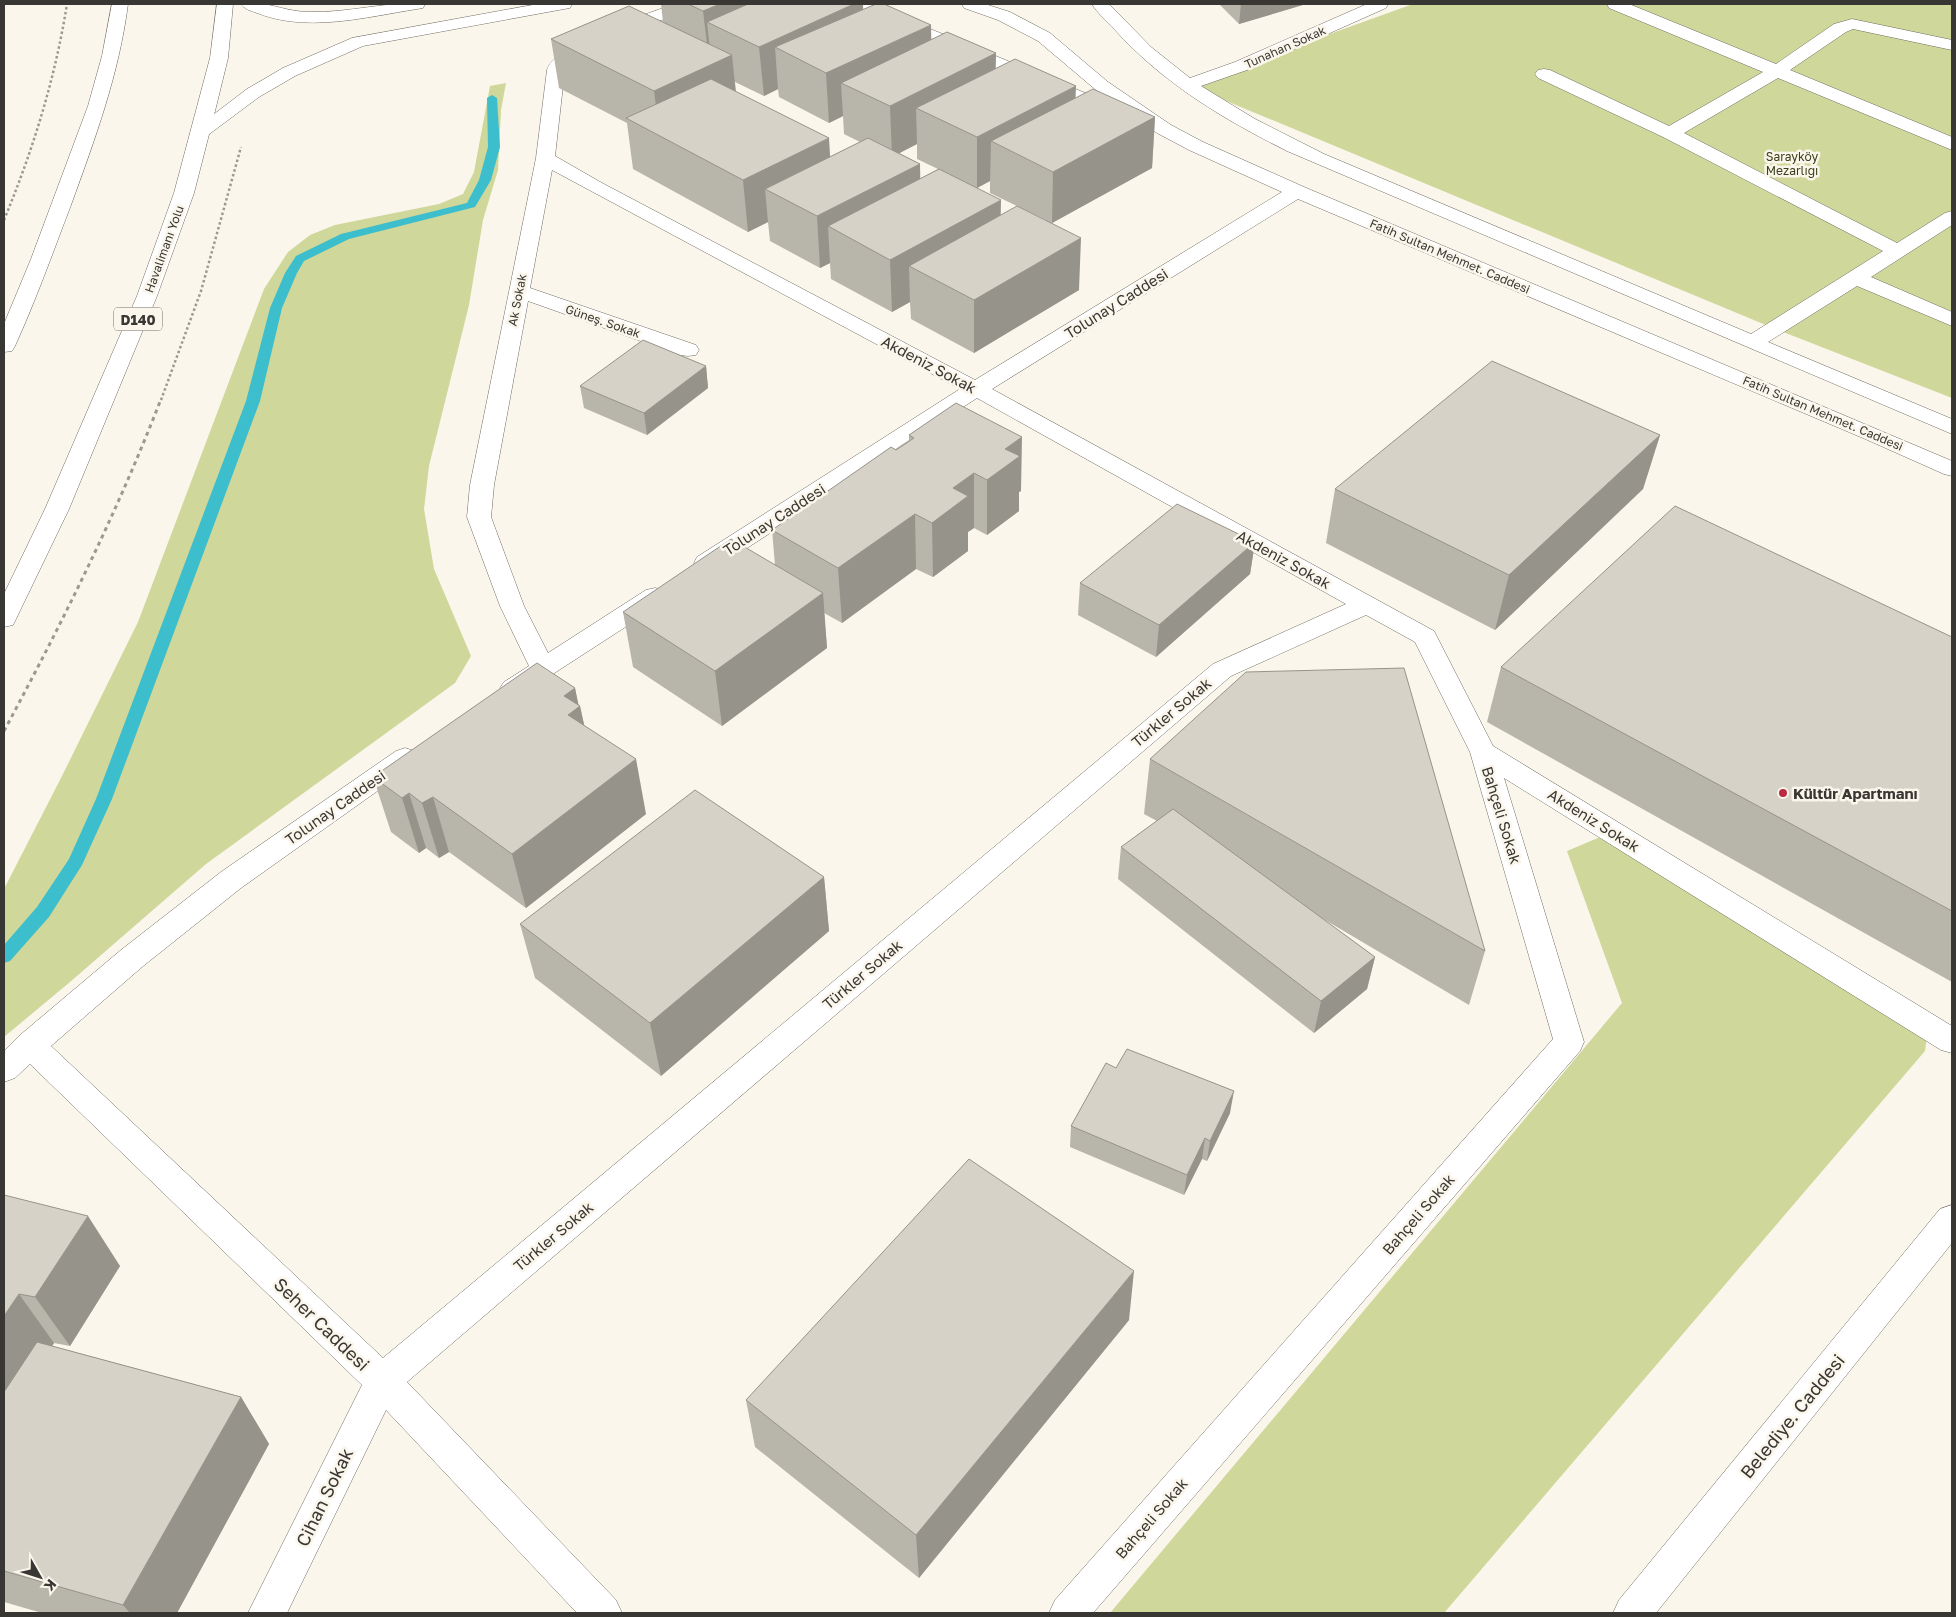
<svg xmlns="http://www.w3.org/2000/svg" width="1956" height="1617" font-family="'Golos Text',sans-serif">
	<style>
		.green { fill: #cfd79a }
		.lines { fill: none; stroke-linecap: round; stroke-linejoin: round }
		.stream { fill: #3cbecd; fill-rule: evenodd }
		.minor-casing { stroke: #6f6c61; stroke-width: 1 }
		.highway-casing { stroke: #6f6c61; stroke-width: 1 }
		.path-far1 { stroke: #9c9991; stroke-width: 2.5; stroke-dasharray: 2.5 2.5; stroke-linecap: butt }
		.path { stroke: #9c9991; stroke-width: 3; stroke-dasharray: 4 4; stroke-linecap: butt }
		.minor { fill: #fff; fill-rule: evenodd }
		.highway { fill: #fff; fill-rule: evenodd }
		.wall { fill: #b8b5ab; fill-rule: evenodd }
		.shaded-wall { fill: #96938b }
		.building { fill: #d6d2c7; stroke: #96938b }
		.poi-dot { fill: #bb2a41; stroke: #fbf6eb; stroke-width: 2 }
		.labels { text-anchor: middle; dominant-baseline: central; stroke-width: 5; stroke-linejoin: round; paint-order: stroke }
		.far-street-label { font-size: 12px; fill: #393733; stroke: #fbf6eb }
		.far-park-label { font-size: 12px; fill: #3c401b; stroke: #fbf6eb }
		.shield { fill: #fbf6eb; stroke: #73706a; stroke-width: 1 }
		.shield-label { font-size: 14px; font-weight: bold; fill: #393733 }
		.street-label { font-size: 15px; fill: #393733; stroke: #fbf6eb }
		.poi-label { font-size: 15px; font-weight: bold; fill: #393733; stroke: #fbf6eb; text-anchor: start }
		.near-street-label { font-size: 18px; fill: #393733; stroke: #fbf6eb }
	</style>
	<rect width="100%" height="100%" fill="#fbf6eb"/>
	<g class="green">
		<path d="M 1413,4 L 1952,4 L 1952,398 L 1773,328 L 1188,85 Z"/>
		<path d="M 506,83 L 501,110 L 498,170 L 483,220 L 469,305 L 429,466 L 424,509 L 434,569 L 471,656 L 455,683 L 206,864 L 70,982 L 4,1037 L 4,889 L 62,776 L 138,622 L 264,289 L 288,252 L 310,235 L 335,225 L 439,204 L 463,194 L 474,172 L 490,86 Z"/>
		<path d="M 1612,832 L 1929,1022 L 1925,1051 L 1444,1613 L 1110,1613 L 1622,1003 L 1567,851 Z"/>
	</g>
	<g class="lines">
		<path class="stream" d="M 492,95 L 497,98 L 500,147 L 491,180 L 475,207 L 349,239 L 304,261 L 297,273 L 282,308 L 260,401 L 112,799 L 82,865 L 49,917 L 10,961 L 4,963 L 4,945 L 37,907 L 69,859 L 96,799 L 246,401 L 270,308 L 285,273 L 296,256 L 341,234 L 467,203 L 479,180 L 488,147 L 487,98 Z"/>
		<defs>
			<g id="minor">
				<path d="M 241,4 C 248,4 257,2 264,4 C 280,7 293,12 310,12 C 349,13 387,1 425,4 L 423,8 L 417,9 C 366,17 307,33 257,13 C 251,11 244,9 241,4 Z"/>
				<path d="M 538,4 L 572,4 L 570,8 L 564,9 L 363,46 L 295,76 L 259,97 L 208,135 L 201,137 L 194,135 L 192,131 L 247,89 L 283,68 L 352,38 Z"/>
				<path d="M 675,4 L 698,4 L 696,8 C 658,22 594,40 565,68 L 555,156 L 602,183 L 975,380 L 1282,192 L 1189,150 L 1157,133 L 1096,90 L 1038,41 L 998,20 L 964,8 L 962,4 L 985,4 L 1010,12 L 1050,33 L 1108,82 L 1171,125 L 1203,142 L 1304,187 L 1952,461 L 1952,476 L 1944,474 L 1863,438 L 1298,199 L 992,389 L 1434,631 L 1493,746 L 1952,1026 L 1952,1053 L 1941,1050 L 1504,778 L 1584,1042 L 1580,1051 L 1093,1613 L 1049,1613 L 1055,1600 L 1553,1039 L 1470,752 L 1415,642 L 1366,615 L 1231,676 L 407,1382 L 616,1600 L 622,1613 L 577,1613 L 386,1410 L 287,1613 L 248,1613 L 362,1385 L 30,1064 L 15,1078 L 4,1082 L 4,1051 L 19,1036 L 121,950 L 221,872 L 396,751 L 405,748 L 414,751 L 418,758 L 414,765 L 241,888 L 142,967 L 51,1046 L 383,1358 L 1213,664 L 1346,604 L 977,398 L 715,569 L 706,571 L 697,569 L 694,563 L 697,557 L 960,389 L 552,170 L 530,288 L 696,345 L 699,350 L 696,355 L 688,356 L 680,355 L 528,301 L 494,485 L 491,517 L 524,606 L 548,653 L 646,590 L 655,588 L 664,590 L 667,596 L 664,602 L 522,694 L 513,697 L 504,694 L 500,688 L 504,682 L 529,666 L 500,606 L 467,517 L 470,485 L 536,158 L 547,70 C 554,44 649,13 675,4 Z"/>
				<path d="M 848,4 L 870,4 L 1119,107 L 1122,111 L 1119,115 L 1113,116 L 1107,115 L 850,8 Z"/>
				<path d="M 1092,4 L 1109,4 L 1151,47 L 1190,78 L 1235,62 L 1367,4 L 1388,4 L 1386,8 L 1247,70 L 1201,86 L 1255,119 L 1324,154 L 1751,334 L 1883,251 L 1663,137 L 1538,78 L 1535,74 L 1538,70 L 1544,69 L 1550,70 L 1669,126 L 1763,72 L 1609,8 L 1607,4 L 1629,4 L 1776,64 L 1834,24 L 1852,19 L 1952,40 L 1952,50 L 1853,29 L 1846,32 L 1790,70 L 1952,137 L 1952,150 L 1778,78 L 1684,133 L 1897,243 L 1945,213 L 1952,211 L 1952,225 L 1871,277 L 1952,312 L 1952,326 L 1857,286 L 1768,342 L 1952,419 L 1952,434 L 1287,151 C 1223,119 1163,83 1115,30 C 1107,21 1097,13 1092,4 Z"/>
				<path d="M 1952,1205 L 1952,1243 L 1656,1613 L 1613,1613 L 1619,1600 L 1940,1209 Z"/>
			</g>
			<g id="highway">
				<path d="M 112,4 L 128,4 C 119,74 95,139 71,205 C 53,252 36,300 15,346 L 12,351 L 4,352 L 4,324 L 31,259 L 88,106 L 102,56 Z"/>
				<path d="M 217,4 L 233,4 L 228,58 L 216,107 L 194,193 L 157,296 L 69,509 L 16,619 L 13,625 L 4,627 L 4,594 L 45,509 L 137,296 L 174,193 L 210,58 Z"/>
			</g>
		</defs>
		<use href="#minor" class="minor-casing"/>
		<use href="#highway" class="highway-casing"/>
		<g class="path-far1">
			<path d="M 4,220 C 33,150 55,79 67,4"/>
			<path d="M 161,400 L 201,291 L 241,147"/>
		</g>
		<path class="path" d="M 4,731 C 62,623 117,513 161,399"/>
		<use href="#minor" class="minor"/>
		<use href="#highway" class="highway"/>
	</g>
	<g class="wall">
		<path d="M 661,4 L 863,4 L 863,9 L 931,40 L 996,53 L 995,68 L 1076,98 L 1155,117 L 1152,168 L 1052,223 L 1079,290 L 974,353 L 911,319 L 910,302 L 892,312 L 831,279 L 830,263 L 820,268 L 770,241 L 768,222 L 748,232 L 633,169 L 627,123 L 559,88 L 551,39 L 663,22 ZM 735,82 L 764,96 L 778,89 L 779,97 L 829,123 L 843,116 L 844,134 L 860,142 L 830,157 L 736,92 ZM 917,144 L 917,159 L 938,169 L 920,179 L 920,164 L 899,153 ZM 990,181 L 990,193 L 1046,220 L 1000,215 L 977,188 Z"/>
		<path d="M 1219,4 L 1306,4 L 1239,24 Z"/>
		<path d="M 706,366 L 708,388 L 647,435 L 584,408 L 580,386 Z"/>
		<path d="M 909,435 L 1021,491 L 1019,492 L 1019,511 L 987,535 L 974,528 L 968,532 L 968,551 L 933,577 L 916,569 L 842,623 L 824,613 L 827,648 L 722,726 L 633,667 L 623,612 L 775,565 L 772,530 L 909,440 Z"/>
		<path d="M 1660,435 L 1643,489 L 1495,630 L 1326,543 L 1335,489 Z"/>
		<path d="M 1255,542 L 1250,574 L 1156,657 L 1078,615 L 1080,583 Z"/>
		<path d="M 1952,637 L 1952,982 L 1487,722 L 1501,667 Z"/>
		<path d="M 575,688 L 578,705 L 580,706 L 584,725 L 646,814 L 526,908 L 449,852 L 439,858 L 426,848 L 419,853 L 391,832 L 373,777 Z"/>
		<path d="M 1150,759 L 1485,951 L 1469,1005 L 1320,917 L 1375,957 L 1367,989 L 1314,1033 L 1118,879 L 1121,847 L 1157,821 L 1144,814 Z"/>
		<path d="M 824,877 L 829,931 L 661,1076 L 535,978 L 520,924 Z"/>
		<path d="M 1230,1113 L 1207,1161 L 1202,1159 L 1184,1195 L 1070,1147 L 1071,1126 Z"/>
		<path d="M 4,1195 L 120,1266 L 70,1346 L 54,1343 L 52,1346 L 241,1397 L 269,1444 L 177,1613 L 42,1613 L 4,1602 Z"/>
		<path d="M 1129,1320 L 919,1578 L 755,1447 L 746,1400 Z"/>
	</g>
	<g class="shaded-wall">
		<path d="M 720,4 L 805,4 L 707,22 L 711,59 L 709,60 L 703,11 Z"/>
		<path d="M 854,4 L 863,4 L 865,49 L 775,47 L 778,89 L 764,96 L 759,47 Z"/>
		<path d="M 1241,4 L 1306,4 L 1239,24 Z"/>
		<path d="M 931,25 L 932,75 L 841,83 L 843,116 L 829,123 L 826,73 Z"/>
		<path d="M 996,53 L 995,103 L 916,108 L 917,144 L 892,157 L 890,106 Z"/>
		<path d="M 732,55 L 737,105 L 660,136 L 654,91 Z"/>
		<path d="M 1076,86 L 1074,136 L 991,141 L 990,181 L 977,188 L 977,137 Z"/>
		<path d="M 1155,117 L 1152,168 L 1052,223 L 1053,172 Z"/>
		<path d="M 829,138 L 832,189 L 765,189 L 768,222 L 748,232 L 743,180 Z"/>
		<path d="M 920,164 L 921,215 L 828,226 L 830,263 L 820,268 L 817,216 Z"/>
		<path d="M 1001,200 L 1000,252 L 909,266 L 910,302 L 892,312 L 890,260 Z"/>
		<path d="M 1081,238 L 1079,290 L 974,353 L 974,300 Z"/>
		<path d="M 706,366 L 708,388 L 647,435 L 644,413 Z"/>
		<path d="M 1660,435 L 1643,489 L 1495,630 L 1509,575 Z"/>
		<path d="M 1022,437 L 1021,491 L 1019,492 L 1019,511 L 987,535 L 987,480 L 1005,449 Z"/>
		<path d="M 974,473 L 974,528 L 968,532 L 968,551 L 933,577 L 932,523 L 953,488 Z"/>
		<path d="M 915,514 L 916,569 L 842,623 L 838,568 Z"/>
		<path d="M 1255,542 L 1250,574 L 1156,657 L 1159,625 Z"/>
		<path d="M 823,593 L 827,648 L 722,726 L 715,671 Z"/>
		<path d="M 575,688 L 579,707 L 580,706 L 592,761 L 580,770 L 564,696 Z"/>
		<path d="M 636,759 L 646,814 L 526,908 L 512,854 Z"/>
		<path d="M 409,793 L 426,848 L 419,853 L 402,798 Z"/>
		<path d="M 433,797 L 449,852 L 439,858 L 422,803 Z"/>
		<path d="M 824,877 L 829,931 L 661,1076 L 650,1023 Z"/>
		<path d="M 1375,957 L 1367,989 L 1314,1033 L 1321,1001 Z"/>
		<path d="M 1234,1091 L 1230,1113 L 1207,1161 L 1210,1141 Z"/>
		<path d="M 1205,1138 L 1202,1159 L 1184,1195 L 1187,1175 Z"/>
		<path d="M 88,1216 L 120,1266 L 70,1346 L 35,1297 Z"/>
		<path d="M 1134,1271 L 1129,1320 L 919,1578 L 916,1535 Z"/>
		<path d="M 19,1294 L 54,1343 L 4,1421 L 4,1316 Z"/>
		<path d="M 241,1397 L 269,1444 L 177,1613 L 130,1613 L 123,1605 Z"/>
	</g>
	<g class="building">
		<path d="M 688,4 L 720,4 L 703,11 Z"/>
		<path d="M 748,4 L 854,4 L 759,47 L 707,22 Z"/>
		<path d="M 876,4 L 884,4 L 931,25 L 826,73 L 775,47 Z"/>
		<path d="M 629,6 L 732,55 L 654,91 L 551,39 Z"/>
		<path d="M 947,32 L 996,53 L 890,106 L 841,83 Z"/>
		<path d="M 1015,59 L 1076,86 L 977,137 L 916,108 Z"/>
		<path d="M 711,79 L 829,138 L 743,180 L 626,118 Z"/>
		<path d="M 1093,89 L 1155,117 L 1053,172 L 991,141 Z"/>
		<path d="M 868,138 L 920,164 L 817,216 L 765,189 Z"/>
		<path d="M 939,169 L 1001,200 L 890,260 L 828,226 Z"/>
		<path d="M 1017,206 L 1081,238 L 974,300 L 909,266 Z"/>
		<path d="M 643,340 L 706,366 L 644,413 L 580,386 Z"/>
		<path d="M 1492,361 L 1660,435 L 1509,575 L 1335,489 Z"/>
		<path d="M 956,403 L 1022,437 L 1005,449 L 1020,456 L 987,480 L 974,473 L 953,488 L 968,496 L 932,523 L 915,514 L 838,568 L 772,530 L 891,447 L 896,450 L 914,438 L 909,435 Z"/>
		<path d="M 1177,504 L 1255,542 L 1159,625 L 1080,583 Z"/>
		<path d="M 1675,506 L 1952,637 L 1952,911 L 1501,667 Z"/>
		<path d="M 731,539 L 823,593 L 715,671 L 623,612 Z"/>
		<path d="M 537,663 L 575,688 L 564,696 L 580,706 L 568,715 L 636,759 L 512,854 L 433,797 L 422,803 L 409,793 L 402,798 L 373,777 Z"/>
		<path d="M 1404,668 L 1485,951 L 1150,759 L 1246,672 Z"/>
		<path d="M 695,790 L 824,877 L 650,1023 L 520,924 Z"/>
		<path d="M 1173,809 L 1375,957 L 1321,1001 L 1121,847 Z"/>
		<path d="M 1127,1049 L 1234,1091 L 1210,1141 L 1205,1138 L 1187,1175 L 1071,1126 L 1106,1063 L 1116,1068 Z"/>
		<path d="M 969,1159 L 1134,1271 L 916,1535 L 746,1400 Z"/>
		<path d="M 4,1195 L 88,1216 L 35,1297 L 19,1294 L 4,1316 Z"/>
		<path d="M 37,1342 L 241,1397 L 123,1605 L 4,1571 L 4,1392 Z"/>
	</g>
	<circle class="poi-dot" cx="1783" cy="793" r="5"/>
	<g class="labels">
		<g class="far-street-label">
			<text transform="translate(1285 47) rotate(-24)">Tunahan Sokak</text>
			<text transform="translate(164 249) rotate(-70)">Havalimanı Yolu</text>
			<text transform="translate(1450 256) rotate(23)">Fatih Sultan Mehmet. Caddesi</text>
			<text transform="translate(517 300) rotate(-79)">Ak Sokak</text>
			<text transform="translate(603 321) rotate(19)">Güneş. Sokak</text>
			<text transform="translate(1823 413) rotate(23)">Fatih Sultan Mehmet. Caddesi</text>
		</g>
		<g class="far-park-label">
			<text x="1792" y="156">Sarayköy<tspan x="1792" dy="14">Mezarlığı</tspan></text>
		</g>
		<rect class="shield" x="114" y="307.5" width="48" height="23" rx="4"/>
		<g class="shield-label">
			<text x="138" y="319">D140</text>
		</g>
		<g class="street-label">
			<text transform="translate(1116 303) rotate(-32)">Tolunay Caddesi</text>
			<text transform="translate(929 364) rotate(28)">Akdeniz Sokak</text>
			<text transform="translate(774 519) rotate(-33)">Tolunay Caddesi</text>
			<text transform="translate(1284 559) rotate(29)">Akdeniz Sokak</text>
			<text transform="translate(1171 712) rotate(-40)">Türkler Sokak</text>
			<text transform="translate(335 807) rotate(-35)">Tolunay Caddesi</text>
			<text transform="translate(1502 815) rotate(73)">Bahçeli Sokak</text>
			<text transform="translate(1594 820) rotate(32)">Akdeniz Sokak</text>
			<text transform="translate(862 974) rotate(-40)">Türkler Sokak</text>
			<text transform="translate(1418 1214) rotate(-49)">Bahçeli Sokak</text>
			<text transform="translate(553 1236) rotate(-40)">Türkler Sokak</text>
			<text transform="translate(1151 1518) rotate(-49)">Bahçeli Sokak</text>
		</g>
		<g class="poi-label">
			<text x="1793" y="793">Kültür Apartmanı</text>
		</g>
		<g class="near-street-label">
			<text transform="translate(322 1324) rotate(44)">Seher Caddesi</text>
			<text transform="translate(1792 1416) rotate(-51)">Belediye. Caddesi</text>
			<text transform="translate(324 1497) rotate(-64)">Cihan Sokak</text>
		</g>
	</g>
	<rect width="1956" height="1617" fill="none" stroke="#393733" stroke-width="10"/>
	<g transform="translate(40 1577) rotate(129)" stroke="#fbf6eb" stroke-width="4" paint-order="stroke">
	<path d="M0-4L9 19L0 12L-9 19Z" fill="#393733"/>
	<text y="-8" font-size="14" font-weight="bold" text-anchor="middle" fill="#393733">K</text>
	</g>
</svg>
